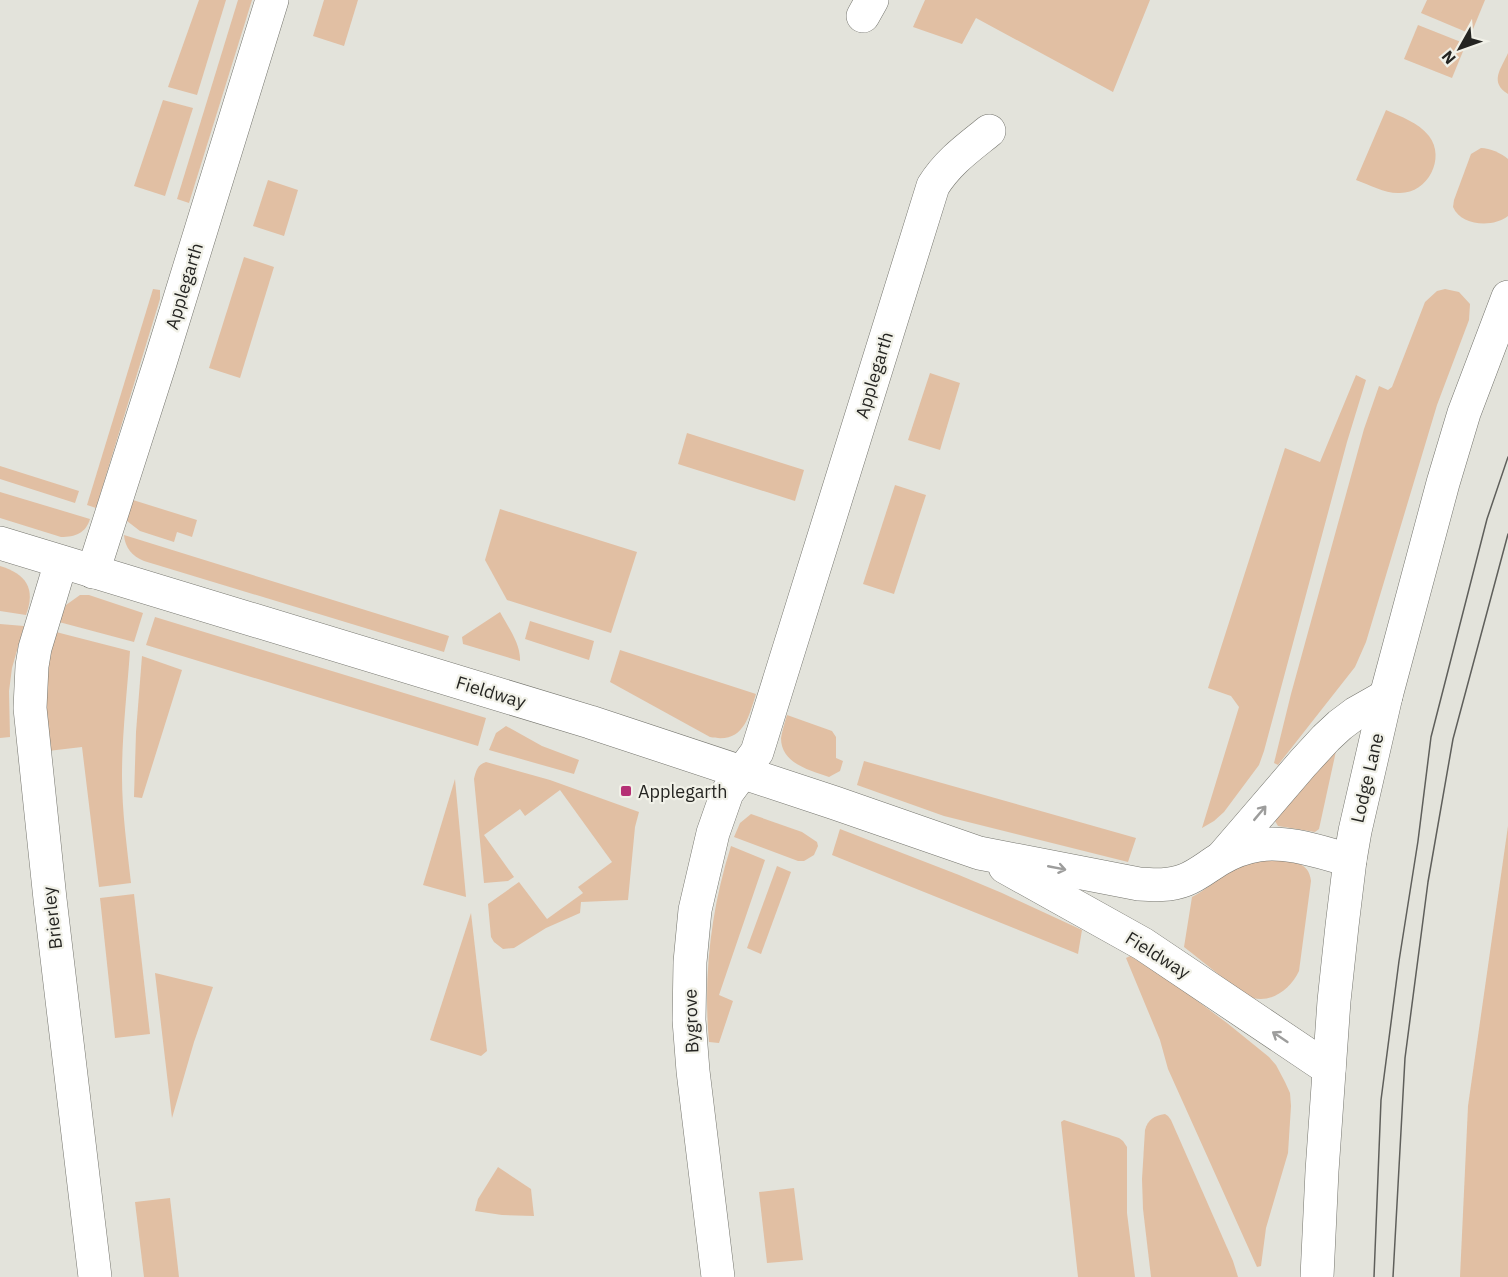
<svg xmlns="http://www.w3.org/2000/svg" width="1508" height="1277" font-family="'IBM Plex Sans',sans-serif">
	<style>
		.green { fill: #e1bfa3 }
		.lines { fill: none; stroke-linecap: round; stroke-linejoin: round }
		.minor-casing { stroke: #75756e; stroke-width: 34 }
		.tertiary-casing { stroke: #75756e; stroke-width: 34 }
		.minor { stroke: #fff; stroke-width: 33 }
		.tertiary { stroke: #fff; stroke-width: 33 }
		.tram { stroke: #5f5f5b; stroke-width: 1.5 }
		.oneway { stroke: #9d9d9c }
		.poi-dot { fill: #b53075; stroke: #f1f1e8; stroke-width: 2 }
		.labels { text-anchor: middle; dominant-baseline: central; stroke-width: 4.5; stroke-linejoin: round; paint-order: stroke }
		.street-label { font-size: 18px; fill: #252522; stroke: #f1f1e8 }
		.poi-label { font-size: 18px; fill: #252522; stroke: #f1f1e8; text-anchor: start }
	</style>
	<rect width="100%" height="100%" fill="#e3e3db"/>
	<g class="green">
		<path d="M 199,0 L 226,0 L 197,95 L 168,87 Z"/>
		<path d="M 238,0 L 252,0 L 189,203 L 177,199 Z"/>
		<path d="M 324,0 L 358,0 L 344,46 L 313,36 Z"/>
		<path d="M 925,0 L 1150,0 L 1113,92 L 976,18 L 962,44 L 913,27 Z"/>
		<path d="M 1427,0 L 1485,0 L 1471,34 L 1421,13 Z"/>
		<path d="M 1418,25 L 1466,44 L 1452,78 L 1404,59 Z"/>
		<path d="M 1508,53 L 1508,94 C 1489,82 1501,69 1508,53 Z"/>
		<path d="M 163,100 L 193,108 L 165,196 L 134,186 Z"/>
		<path d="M 1386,110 C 1401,117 1418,122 1429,136 C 1446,158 1428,193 1400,193 C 1386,194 1370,185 1356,180 Z"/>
		<path d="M 1481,148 C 1490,148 1501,153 1508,159 L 1508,216 C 1493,228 1461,226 1453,207 L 1454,200 L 1471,154 Z"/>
		<path d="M 268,180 L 298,190 L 284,236 L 253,226 Z"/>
		<path d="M 244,257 L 274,267 L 240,378 L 209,368 Z"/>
		<path d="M 153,289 L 160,290 L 160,299 L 96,508 L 87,505 Z"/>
		<path d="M 1445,289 L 1459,292 L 1470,304 L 1469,320 L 1437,405 L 1366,642 L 1355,667 L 1278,765 L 1274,763 L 1291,694 L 1364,429 L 1379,386 L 1388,390 L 1392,387 L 1425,302 L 1437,291 Z"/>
		<path d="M 930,373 L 960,383 L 940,450 L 908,440 Z"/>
		<path d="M 1356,375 L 1366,380 L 1347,442 L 1264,751 L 1259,765 L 1224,812 L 1214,821 L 1202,828 L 1239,707 L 1231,696 L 1208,688 L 1285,448 L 1320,462 Z"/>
		<path d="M 687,433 L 804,470 L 795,501 L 678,464 Z"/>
		<path d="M 0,466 L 79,491 L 75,503 L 0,479 Z"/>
		<path d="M 895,485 L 926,495 L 894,594 L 863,584 Z"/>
		<path d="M 0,492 L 90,519 C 86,533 75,537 61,537 L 0,518 Z"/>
		<path d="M 133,500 L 197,520 L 192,537 L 177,532 L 174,542 L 140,531 L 127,521 Z"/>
		<path d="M 500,509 L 637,552 L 611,633 L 507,600 L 485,560 Z"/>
		<path d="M 124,535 L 449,636 L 444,652 L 144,561 C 132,556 125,548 124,535 Z"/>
		<path d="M 0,566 C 26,574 36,588 26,615 L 0,611 Z"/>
		<path d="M 80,595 L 89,595 L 143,613 L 134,642 L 59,622 L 66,605 Z"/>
		<path d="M 500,612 C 508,627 521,644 520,661 L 463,644 L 462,637 Z"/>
		<path d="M 155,617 L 486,718 L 478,746 L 146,645 Z"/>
		<path d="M 530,621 L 594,641 L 589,660 L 525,639 Z"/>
		<path d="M 0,624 L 24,626 L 12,668 L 9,691 L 10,737 L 0,738 Z"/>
		<path d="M 56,632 L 130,651 C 127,693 122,735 122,776 C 122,812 127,847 131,883 L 99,887 L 82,747 L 48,751 L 46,704 L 48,664 Z"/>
		<path d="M 620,650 L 756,694 C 748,719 743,744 710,737 L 610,682 Z"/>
		<path d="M 142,656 L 182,670 L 142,798 L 134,797 L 136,732 Z"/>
		<path d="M 787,715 L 832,731 L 836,737 L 836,758 L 843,761 L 840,771 L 829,777 C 810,770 781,764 781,738 C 782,731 785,722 787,715 Z"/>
		<path d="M 506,726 L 542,746 L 579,760 L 574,774 L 489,750 L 496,733 Z"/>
		<path d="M 1336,751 L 1319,829 L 1315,832 L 1278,826 L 1275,821 L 1302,788 Z"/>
		<path d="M 864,761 L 1136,838 L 1128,862 L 944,816 L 857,785 Z"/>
		<path d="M 486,762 L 550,780 L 639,812 L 635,827 L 628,900 L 581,902 L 580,913 L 546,928 L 514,948 L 503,949 L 494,942 L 491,937 L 488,904 L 519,882 L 547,919 L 583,893 L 578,887 L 612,862 L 560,790 L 525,816 L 520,809 L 484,835 L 514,877 L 508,881 L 484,883 L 474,779 C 476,771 477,765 486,762 Z"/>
		<path d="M 455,779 L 466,897 L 423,885 Z"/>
		<path d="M 751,814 L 802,832 L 817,842 L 818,846 L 814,855 L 804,861 L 798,861 L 734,837 L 740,823 Z"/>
		<path d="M 1508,826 L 1508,1277 L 1460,1277 L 1468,1106 Z"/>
		<path d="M 840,829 L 959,875 L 1002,893 L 1082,930 L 1078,954 L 832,855 Z"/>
		<path d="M 731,846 L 765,860 L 719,995 L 733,1001 L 719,1043 L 709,1042 C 703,976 711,909 731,846 Z"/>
		<path d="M 1276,859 C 1292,862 1309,861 1311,881 L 1299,971 C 1291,988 1273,1003 1253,998 C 1241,995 1231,984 1222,977 C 1209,967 1197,957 1184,947 L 1192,897 C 1206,890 1216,880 1229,872 C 1243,864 1260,861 1276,859 Z"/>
		<path d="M 777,866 L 791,872 L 761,954 L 747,948 Z"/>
		<path d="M 134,894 L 150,1034 L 115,1038 L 100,898 Z"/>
		<path d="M 471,913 L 487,1051 L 481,1056 L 430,1040 Z"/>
		<path d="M 1130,956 L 1172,982 L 1227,1023 L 1269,1057 L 1276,1065 L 1285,1082 L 1290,1093 L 1291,1106 L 1288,1153 L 1266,1228 L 1261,1266 L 1257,1267 L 1168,1069 L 1160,1040 L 1126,958 Z"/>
		<path d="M 155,973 L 213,987 L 194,1042 L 172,1118 Z"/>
		<path d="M 1165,1114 L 1168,1116 L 1171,1120 L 1233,1261 L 1238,1277 L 1151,1277 L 1143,1209 L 1142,1179 L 1145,1130 C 1148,1119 1154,1116 1165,1114 Z"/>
		<path d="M 1064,1120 L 1119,1138 L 1123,1141 L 1127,1147 L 1127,1213 L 1135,1277 L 1078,1277 L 1061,1122 Z"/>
		<path d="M 498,1167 L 531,1189 L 534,1216 L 502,1215 L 475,1211 L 478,1199 Z"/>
		<path d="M 794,1188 L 803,1260 L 767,1263 L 759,1192 Z"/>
		<path d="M 170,1198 L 179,1277 L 144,1277 L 135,1202 Z"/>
	</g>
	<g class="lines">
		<defs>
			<g id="minor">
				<path d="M 863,16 L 872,0"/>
				<path d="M 0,543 L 590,722 L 835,803 L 979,853 L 1139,884 C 1154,885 1170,886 1185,880 C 1198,875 1208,866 1220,859 C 1232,852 1246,847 1259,845 C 1287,840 1323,853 1350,860"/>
				<path d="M 61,562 L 35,648 L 32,666 L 30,708 L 50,899 L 95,1277"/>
				<path d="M 93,572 L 160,363 L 272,0"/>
				<path d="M 1223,856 L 1303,763 L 1326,738 L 1340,725 L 1356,713 L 1386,696"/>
				<path d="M 1005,867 L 1143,944 L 1329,1069"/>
				<path d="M 718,1277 L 693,1071 L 689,1020 L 690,962 L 695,910 L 713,833 L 727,793 L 757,752 L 933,186 C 948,162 968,148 989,131"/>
			</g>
			<path id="tertiary" d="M 1317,1277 L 1322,1171 L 1334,1001 L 1342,926 L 1350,860 L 1355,831 L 1386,696 L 1443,483 L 1464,413 L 1508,297"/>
		</defs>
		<use href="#minor" class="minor-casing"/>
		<use href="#tertiary" class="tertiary-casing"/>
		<use href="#minor" class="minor"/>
		<use href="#tertiary" class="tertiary"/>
		<g class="tram">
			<path d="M 1374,1277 L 1381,1100 L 1399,961 L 1418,841 L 1431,737 L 1487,519 L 1508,457"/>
			<path d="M 1393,1277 L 1405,1058 L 1428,882 L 1453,739 L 1508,534"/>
		</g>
	</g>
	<defs><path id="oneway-shaft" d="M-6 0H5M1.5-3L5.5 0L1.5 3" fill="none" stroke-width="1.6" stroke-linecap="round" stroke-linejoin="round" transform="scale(1.5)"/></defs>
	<g class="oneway">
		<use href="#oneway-shaft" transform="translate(1260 813) rotate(-50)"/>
		<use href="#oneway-shaft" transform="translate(1057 868) rotate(11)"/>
		<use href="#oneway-shaft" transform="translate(1280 1037) rotate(-146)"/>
	</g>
	<rect class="poi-dot" x="620" y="785" width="12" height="12" rx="3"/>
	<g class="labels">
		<g class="street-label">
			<text transform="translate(184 286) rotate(-73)">Applegarth</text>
			<text transform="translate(874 375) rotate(-73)">Applegarth</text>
			<text transform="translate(491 692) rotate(17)">Fieldway</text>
			<text transform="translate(1367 778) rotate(-77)">Lodge Lane</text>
			<text transform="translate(52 918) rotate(-97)">Brierley</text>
			<text transform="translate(1158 955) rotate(32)">Fieldway</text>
			<text transform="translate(691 1021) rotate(-92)">Bygrove</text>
		</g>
		<g class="poi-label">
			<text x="638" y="791">Applegarth</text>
		</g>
	</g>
	<g transform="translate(1460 48) rotate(230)" stroke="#f1f1e8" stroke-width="4.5" paint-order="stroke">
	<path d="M0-4.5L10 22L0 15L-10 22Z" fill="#252522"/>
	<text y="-9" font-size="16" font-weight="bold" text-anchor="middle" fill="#252522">N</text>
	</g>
</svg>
